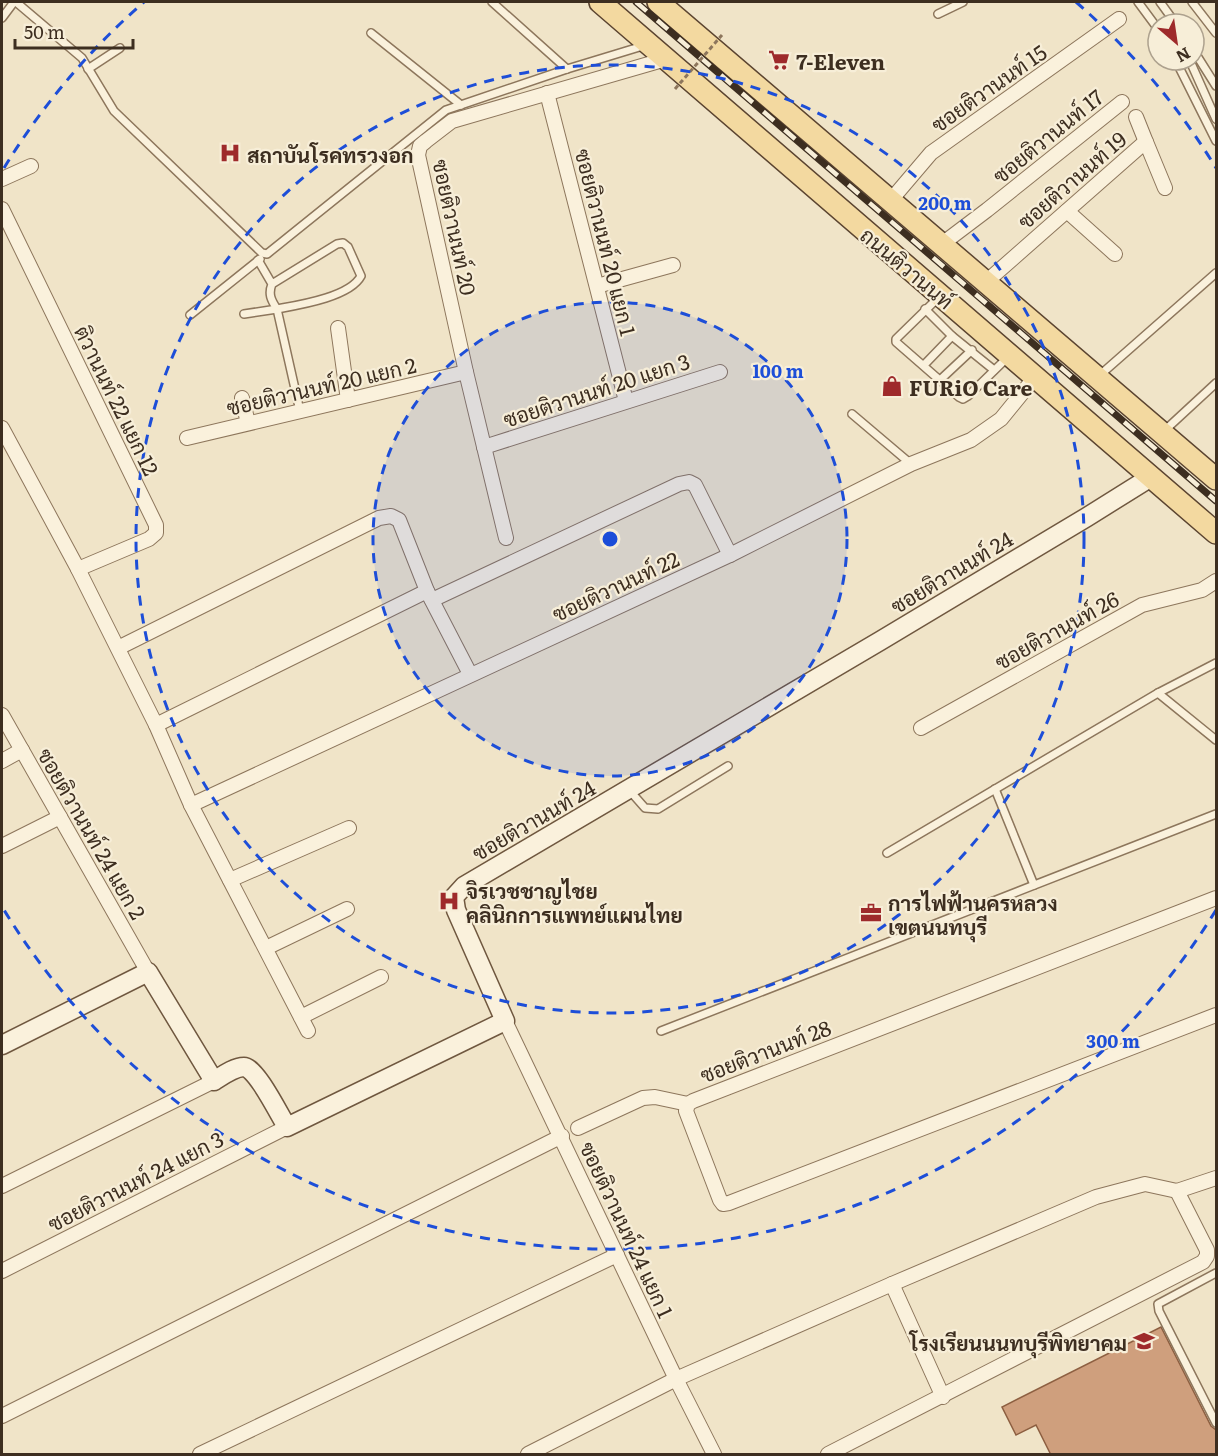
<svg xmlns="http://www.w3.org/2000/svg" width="1218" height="1456" font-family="Literata,Sarabun,serif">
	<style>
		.building { fill: #cf9f7d; stroke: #8d5f41; stroke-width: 1.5 }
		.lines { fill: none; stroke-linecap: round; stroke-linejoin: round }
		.lane-casing { stroke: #8d765c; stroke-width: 10 }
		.street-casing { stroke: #8d765c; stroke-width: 16 }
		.secondary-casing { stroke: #6f573f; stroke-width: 21 }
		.primary-casing { stroke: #5b4430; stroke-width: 24 }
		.lane { stroke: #faf1dc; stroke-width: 7 }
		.street { stroke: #faf1dc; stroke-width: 14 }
		.secondary { stroke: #faf1dc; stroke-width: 18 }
		.primary { stroke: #f3d9a0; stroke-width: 21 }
		.rail-casing { stroke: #3d2e20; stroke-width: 7 }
		.rail { stroke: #f7eed8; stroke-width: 4.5; stroke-dasharray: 14; stroke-linecap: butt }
		.path-bridge { stroke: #8d765c; stroke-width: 3; stroke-dasharray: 4.5 3; stroke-linecap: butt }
		.ring { fill: none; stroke: #1d4ed8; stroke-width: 3; stroke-dasharray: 10 8 }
		.labels { text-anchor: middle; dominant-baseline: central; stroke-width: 4.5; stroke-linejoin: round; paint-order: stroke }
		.poi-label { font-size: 21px; font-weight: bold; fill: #3d2e20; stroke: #f7eed8; text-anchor: start }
		.street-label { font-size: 21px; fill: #3d2e20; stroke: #f7eed8 }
		.centre { fill: #1d4ed8; stroke: #f7eed8; stroke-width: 3 }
		.ring-label { font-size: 18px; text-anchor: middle; font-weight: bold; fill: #1d4ed8; stroke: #f7eed8; stroke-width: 4.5; stroke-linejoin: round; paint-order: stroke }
	</style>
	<rect width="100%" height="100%" fill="#f0e4c8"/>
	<path class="building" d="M 1161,1327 L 1211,1426 L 1216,1430 L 1216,1455 L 1051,1455 L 1036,1425 L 1016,1435 L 1002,1407 Z"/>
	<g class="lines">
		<defs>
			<g id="lane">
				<path d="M 16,2 L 82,58 L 114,111 L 262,253 L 267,254 L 446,110 L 567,69 L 646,45"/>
				<path d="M 492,2 L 567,69"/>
				<path d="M 1138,2 L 1158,29"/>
				<path d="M 1160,2 L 1176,24"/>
				<path d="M 1192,2 L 1216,33"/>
				<path d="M 938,14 L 963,2"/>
				<path d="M 2,18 L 14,2"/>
				<path d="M 371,33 L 461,105"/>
				<path d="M 1194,51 L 1216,86"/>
				<path d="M 1178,60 L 1178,65 L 1216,141"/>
				<path d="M 1186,60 L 1190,61 L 1216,119"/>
				<path d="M 88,69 L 120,48"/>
				<path d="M 258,260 L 272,284 C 268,294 271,300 277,309 C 299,305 350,297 361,276 L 348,247 L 343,243 L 337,244 L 272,284"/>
				<path d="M 939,297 L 896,339 L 896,342 L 959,397 L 963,399 L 968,396 L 1007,358"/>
				<path d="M 925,309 L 952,336 L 994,370"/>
				<path d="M 244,314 L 277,309 L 300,411"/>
				<path d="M 190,315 L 260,259"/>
				<path d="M 924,365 L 952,336"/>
				<path d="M 1100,375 L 1216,273"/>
				<path d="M 940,380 L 972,350"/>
				<path d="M 852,414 L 911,464"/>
				<path d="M 1163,432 L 1216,383"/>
				<path d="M 1158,693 L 1216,740"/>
				<path d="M 995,789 L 1034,885"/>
				<path d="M 630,791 L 645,808 L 658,809 L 728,766"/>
				<path d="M 887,853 L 1158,693 L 1216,663"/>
				<path d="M 661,1031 L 1216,814"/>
				<path d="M 1216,1273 L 1158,1304 L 1159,1311 L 1216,1423"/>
			</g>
			<g id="street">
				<path d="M 547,93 L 626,401"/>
				<path d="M 1136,117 L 1146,142"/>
				<path d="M 2,179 L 31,166"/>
				<path d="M 891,200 L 931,153 L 1119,19"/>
				<path d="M 2,209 L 156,525 L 156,533 L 149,539 L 78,569"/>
				<path d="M 1067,211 L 1115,254"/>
				<path d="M 942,244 L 987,210 L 1122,102"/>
				<path d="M 986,282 L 1144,143 L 1146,142 L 1165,188"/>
				<path d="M 597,286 L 673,265"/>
				<path d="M 338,328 L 348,400"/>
				<path d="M 242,398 L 248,423"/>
				<path d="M 2,428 L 78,569 L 156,725 L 191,805 L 308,1031"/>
				<path d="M 187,438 L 466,372"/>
				<path d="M 484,447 L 720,372"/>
				<path d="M 506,538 L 466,372 L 418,155 L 420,146 L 426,141 L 452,121 L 666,59"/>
				<path d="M 432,600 L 679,484 L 689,482 L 695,485 L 730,555"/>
				<path d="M 118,648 L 379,518 L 391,516 L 399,520 L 427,591 L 470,674"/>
				<path d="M 2,715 L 148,972"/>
				<path d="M 156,725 L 427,591"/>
				<path d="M 921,728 L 1142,605 L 1202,590 L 1216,581"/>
				<path d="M 2,761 L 22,750"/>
				<path d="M 191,805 L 730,555 L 911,464 L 971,440 L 1001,419 L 1036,376"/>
				<path d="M 2,846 L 60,817"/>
				<path d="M 230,880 L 349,828"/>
				<path d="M 1216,898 L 693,1101 L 688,1104 L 686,1111 L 720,1200 L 723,1204 L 729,1203 L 1216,1015"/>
				<path d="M 266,948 L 347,909"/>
				<path d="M 301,1017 L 381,977"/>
				<path d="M 505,1021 L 676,1379 L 714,1454"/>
				<path d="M 578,1128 L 643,1098 L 655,1097 L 688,1104"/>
				<path d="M 2,1186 L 214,1081"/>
				<path d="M 2,1271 L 287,1127"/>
				<path d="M 892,1284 L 943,1397"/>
				<path d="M 2,1416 L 562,1136"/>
				<path d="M 200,1454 L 617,1255"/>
				<path d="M 528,1454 L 676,1379 L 892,1284 L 1096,1197 L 1145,1184 L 1177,1191 L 1216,1178"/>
				<path d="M 828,1454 L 1203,1262 L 1207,1256 L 1207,1250 L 1177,1191"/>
			</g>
			<path id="secondary" d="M 2,1045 L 148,972 L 214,1081 C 222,1076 234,1067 244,1067 C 256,1067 280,1116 287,1127 L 505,1021 L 456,910 L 454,897 L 464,886 L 880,641 L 1087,517 L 1151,477"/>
			<g id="primary">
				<path d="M 600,2 L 1216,533"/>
				<path d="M 658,2 L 1216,479"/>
			</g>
		</defs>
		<use href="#lane" class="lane-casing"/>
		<use href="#street" class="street-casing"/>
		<use href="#secondary" class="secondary-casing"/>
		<use href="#primary" class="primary-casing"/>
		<use href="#lane" class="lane"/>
		<use href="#street" class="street"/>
		<use href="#secondary" class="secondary"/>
		<use href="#primary" class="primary"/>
		<defs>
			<path id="rail" d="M 636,2 L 1216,501"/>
		</defs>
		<use href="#rail" class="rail-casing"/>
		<use href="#rail" class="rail"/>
		<path class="path-bridge" d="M 675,89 L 722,35"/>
	</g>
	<circle cx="610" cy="539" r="237" fill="#1d4ed8" fill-opacity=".12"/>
	<g class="ring">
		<circle cx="610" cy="539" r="237"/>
		<circle cx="610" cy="539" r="474"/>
		<path d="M1216 910A711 711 0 0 1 4 910M4 168A711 711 0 0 1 144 2M1076 2A711 711 0 0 1 1216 168"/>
	</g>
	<defs>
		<symbol id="supermarket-bare" viewBox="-9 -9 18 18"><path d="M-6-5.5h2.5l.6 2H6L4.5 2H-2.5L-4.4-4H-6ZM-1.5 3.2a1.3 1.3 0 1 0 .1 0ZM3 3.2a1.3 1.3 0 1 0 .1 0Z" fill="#9e2a2b" stroke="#f7eed8" stroke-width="2.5" paint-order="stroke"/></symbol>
		<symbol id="hospital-bare" viewBox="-9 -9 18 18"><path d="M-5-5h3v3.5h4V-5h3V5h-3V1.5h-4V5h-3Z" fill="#9e2a2b" stroke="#f7eed8" stroke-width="2.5" paint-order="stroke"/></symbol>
		<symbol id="shop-bare" viewBox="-9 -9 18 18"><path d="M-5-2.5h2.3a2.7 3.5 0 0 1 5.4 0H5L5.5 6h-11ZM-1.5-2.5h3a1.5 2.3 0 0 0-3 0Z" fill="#9e2a2b" stroke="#f7eed8" stroke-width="2.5" paint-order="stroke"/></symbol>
		<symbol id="office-bare" viewBox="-9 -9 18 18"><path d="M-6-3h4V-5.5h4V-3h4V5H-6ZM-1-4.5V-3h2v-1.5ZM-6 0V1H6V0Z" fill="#9e2a2b" stroke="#f7eed8" stroke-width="2.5" paint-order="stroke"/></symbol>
		<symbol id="school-bare" viewBox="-9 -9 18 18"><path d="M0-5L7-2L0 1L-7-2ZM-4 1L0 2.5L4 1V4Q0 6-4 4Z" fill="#9e2a2b" stroke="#f7eed8" stroke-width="2.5" paint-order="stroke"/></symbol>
	</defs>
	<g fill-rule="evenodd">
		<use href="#supermarket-bare" x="764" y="45" width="30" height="30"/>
		<use href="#hospital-bare" x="215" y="138" width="30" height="30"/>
		<use href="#shop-bare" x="877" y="371" width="30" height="30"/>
		<use href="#hospital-bare" x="434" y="886" width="30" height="30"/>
		<use href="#office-bare" x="856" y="898" width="30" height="30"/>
		<use href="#school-bare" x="1129" y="1326" width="30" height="30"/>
	</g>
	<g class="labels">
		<g class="poi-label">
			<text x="796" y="60">7-Eleven</text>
			<text x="247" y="153">สถาบันโรคทรวงอก</text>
			<text x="909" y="386">FURiO Care</text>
			<text x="466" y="889">จิรเวชชาญไชย<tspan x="466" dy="24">คลินิกการแพทย์แผนไทย</tspan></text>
			<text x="888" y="901">การไฟฟ้านครหลวง<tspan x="888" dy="24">เขตนนทบุรี</tspan></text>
			<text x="1127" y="1341" text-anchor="end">โรงเรียนนนทบุรีพิทยาคม</text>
		</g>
		<g class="street-label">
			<text transform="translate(988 87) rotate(-35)">ซอยติวานนท์ 15</text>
			<text transform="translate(1047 135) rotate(-39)">ซอยติวานนท์ 17</text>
			<text transform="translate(1071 179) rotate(-41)">ซอยติวานนท์ 19</text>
			<text transform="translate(456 227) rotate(78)">ซอยติวานนท์ 20</text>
			<text transform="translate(607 242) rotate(76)">ซอยติวานนท์ 20 แยก 1</text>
			<text transform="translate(908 267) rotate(40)">ถนนติวานนท์</text>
			<text transform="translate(321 385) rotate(-13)">ซอยติวานนท์ 20 แยก 2</text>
			<text transform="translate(596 389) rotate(-18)">ซอยติวานนท์ 20 แยก 3</text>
			<text transform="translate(118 400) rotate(64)">ติวานนท์ 22 แยก 12</text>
			<text transform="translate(951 571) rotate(-31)">ซอยติวานนท์ 24</text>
			<text transform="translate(615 585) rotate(-25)">ซอยติวานนท์ 22</text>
			<text transform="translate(1056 629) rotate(-29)">ซอยติวานนท์ 26</text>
			<text transform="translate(533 819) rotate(-30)">ซอยติวานนท์ 24</text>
			<text transform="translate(93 833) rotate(60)">ซอยติวานนท์ 24 แยก 2</text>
			<text transform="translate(765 1050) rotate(-21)">ซอยติวานนท์ 28</text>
			<text transform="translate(135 1180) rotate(-27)">ซอยติวานนท์ 24 แยก 3</text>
			<text transform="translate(628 1229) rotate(65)">ซอยติวานนท์ 24 แยก 1</text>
		</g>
	</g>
	<circle cx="610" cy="539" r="9" class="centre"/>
	<g class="ring-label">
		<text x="945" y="210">200 m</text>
		<text x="778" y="378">100 m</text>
		<text x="1113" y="1048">300 m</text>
	</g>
	<rect width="1218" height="1456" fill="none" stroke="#3d2e20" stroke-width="6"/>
	<g transform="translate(1176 42) rotate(151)"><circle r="28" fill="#f7eed8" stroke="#ada18e" stroke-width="1.5"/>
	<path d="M0-4.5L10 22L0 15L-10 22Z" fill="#9e2a2b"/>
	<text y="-9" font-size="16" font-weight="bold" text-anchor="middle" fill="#3d2e20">N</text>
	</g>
	<path d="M15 39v9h118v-9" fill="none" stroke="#3d2e20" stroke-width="3"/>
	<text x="24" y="39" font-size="18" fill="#3d2e20" stroke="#f7eed8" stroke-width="4.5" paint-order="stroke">50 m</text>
</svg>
